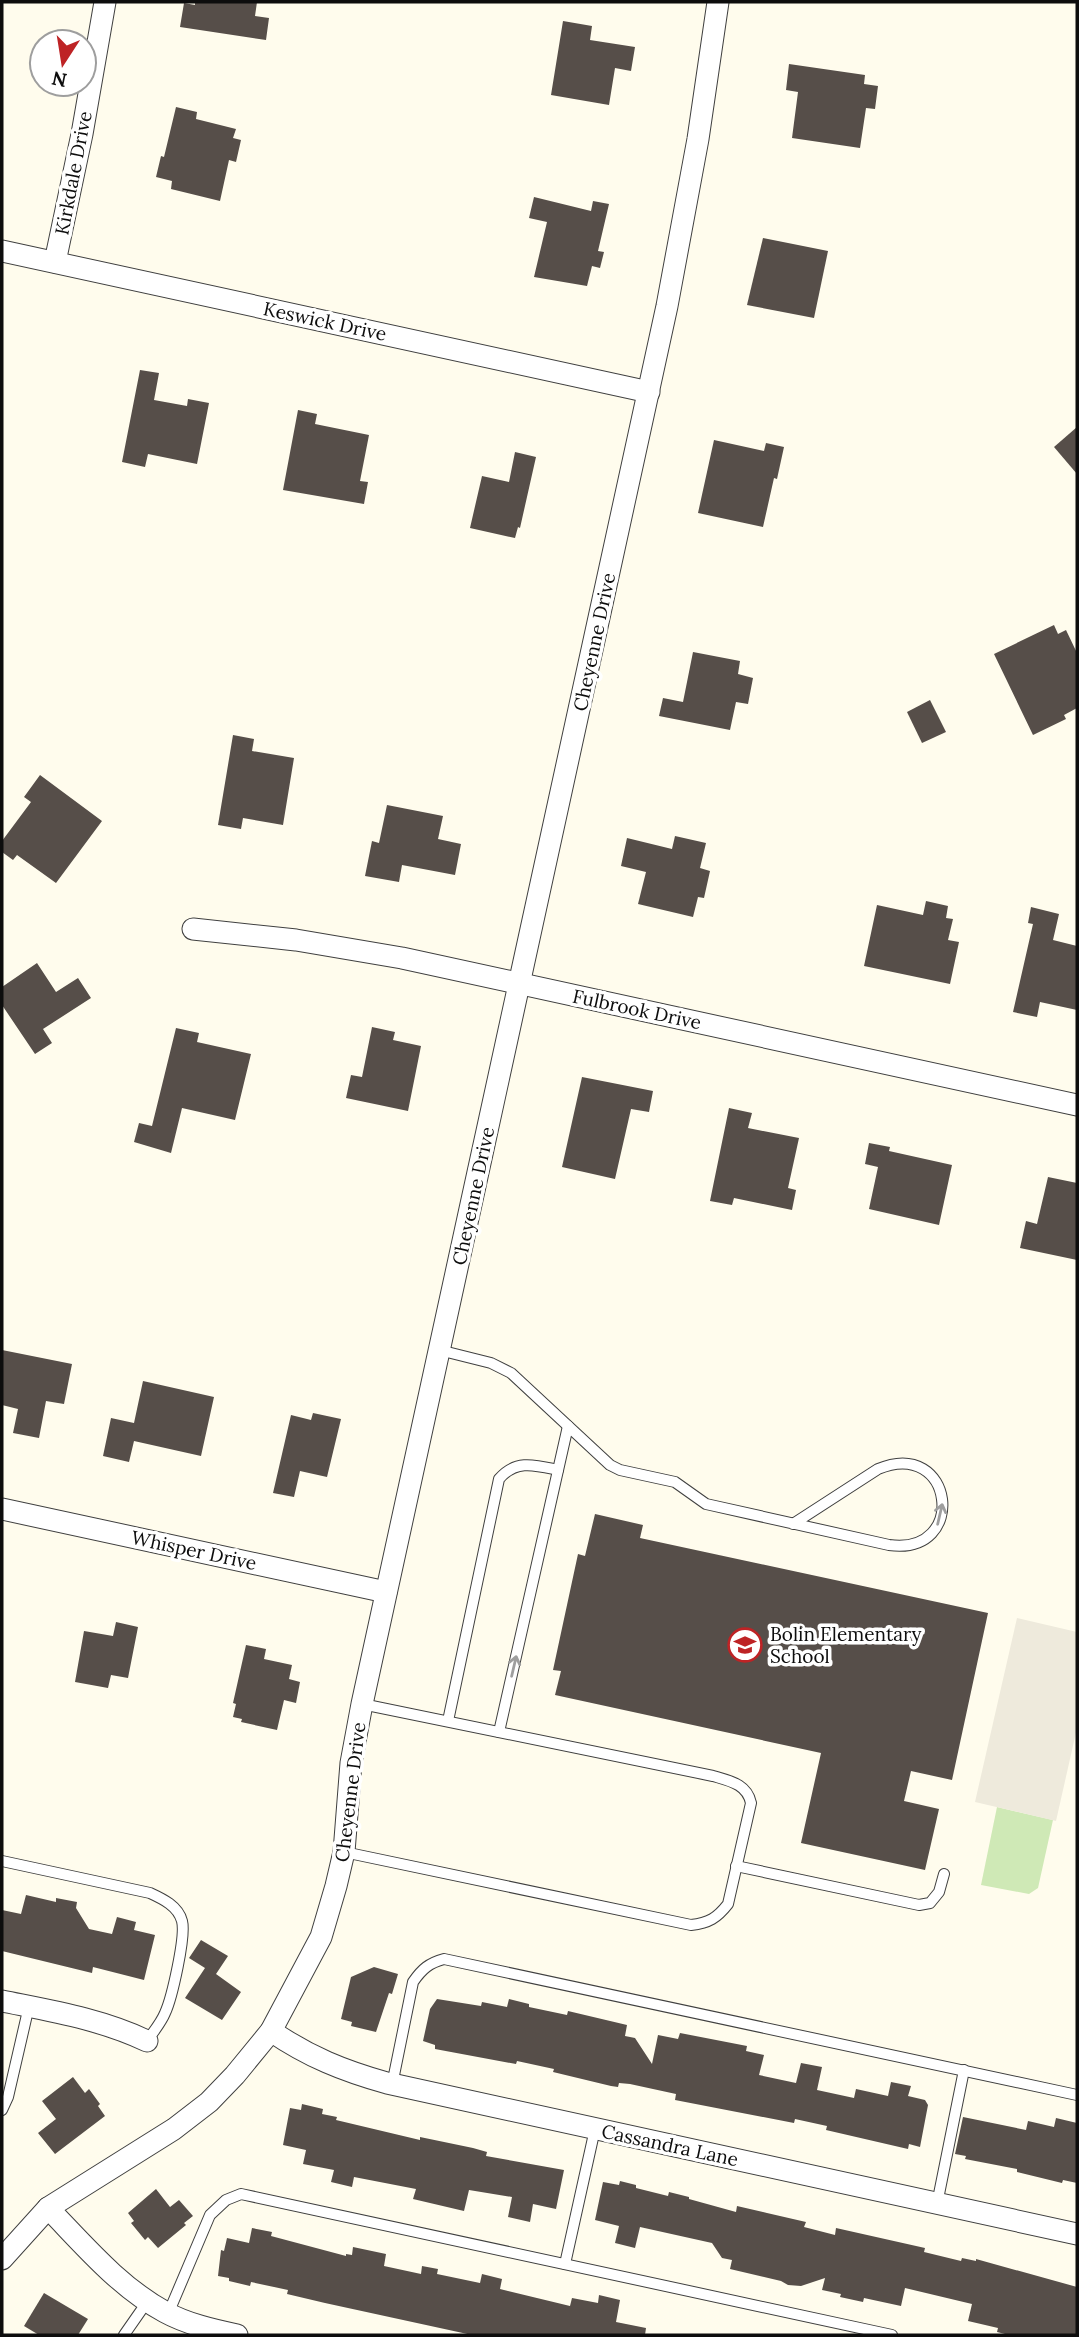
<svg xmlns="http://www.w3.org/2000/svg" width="1079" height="2337" font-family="Lora,serif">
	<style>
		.green { fill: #cfe9b6 }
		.plaza { fill: #eeeadc }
		.building { fill: #564e49 }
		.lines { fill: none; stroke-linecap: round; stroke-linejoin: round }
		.service-casing { stroke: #404040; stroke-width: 12 }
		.minor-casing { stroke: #404040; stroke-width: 23 }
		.service { stroke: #fff; stroke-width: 10 }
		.minor { stroke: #fff; stroke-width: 21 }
		.oneway { stroke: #9e9e9e }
		.labels { text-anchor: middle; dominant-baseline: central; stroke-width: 7; stroke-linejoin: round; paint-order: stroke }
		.street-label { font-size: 19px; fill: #0d0d0d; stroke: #fff }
		.poi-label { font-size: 19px; fill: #0d0d0d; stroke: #fff; text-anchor: start }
	</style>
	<rect width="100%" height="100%" fill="#fffced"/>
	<path class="green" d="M 997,1807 L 1053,1820 L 1038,1888 L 1029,1894 L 981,1885 Z"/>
	<path class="plaza" d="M 1017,1618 L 1077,1632 L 1077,1728 L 1056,1821 L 975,1802 Z"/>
	<g class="building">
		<path d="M 195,2 L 257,2 L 255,16 L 269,18 L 266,40 L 180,27 L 184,3 L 195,5 Z"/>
		<path d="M 563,21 L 592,26 L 590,40 L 635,47 L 631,71 L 615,68 L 609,105 L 551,95 Z"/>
		<path d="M 789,64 L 865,75 L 864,84 L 878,86 L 875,109 L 866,108 L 860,148 L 792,138 L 798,92 L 786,90 Z"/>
		<path d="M 176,107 L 197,112 L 196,119 L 236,129 L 233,138 L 241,140 L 236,162 L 229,160 L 220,201 L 171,189 L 172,181 L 156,177 L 161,156 L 164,157 Z"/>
		<path d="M 534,197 L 591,211 L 593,201 L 609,204 L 598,251 L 604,252 L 600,268 L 592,266 L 587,286 L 534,277 L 547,222 L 529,218 Z"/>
		<path d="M 763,238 L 828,251 L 814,318 L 747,305 Z"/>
		<path d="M 140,370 L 159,373 L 154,400 L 187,406 L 188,399 L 209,403 L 197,464 L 148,454 L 145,467 L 122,462 Z"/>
		<path d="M 298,410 L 317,414 L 315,424 L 369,435 L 360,481 L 368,482 L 364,504 L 283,490 Z"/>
		<path d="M 1077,427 L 1077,474 L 1054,447 Z"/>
		<path d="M 714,440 L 764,451 L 766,443 L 784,447 L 777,479 L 774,478 L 763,527 L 698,513 Z"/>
		<path d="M 515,452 L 536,457 L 520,528 L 518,527 L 515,538 L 470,528 L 482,476 L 509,482 Z"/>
		<path d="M 1054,625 L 1058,634 L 1066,630 L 1077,653 L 1077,708 L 1064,715 L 1066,719 L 1033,735 L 994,654 Z"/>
		<path d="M 693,652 L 740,661 L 738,674 L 753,678 L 748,704 L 736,702 L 730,730 L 659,716 L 663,698 L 683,702 Z"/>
		<path d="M 930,700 L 946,732 L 922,743 L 907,712 Z"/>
		<path d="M 233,735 L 254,739 L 252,751 L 294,758 L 283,825 L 243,818 L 241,829 L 218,825 Z"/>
		<path d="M 40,775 L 102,821 L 56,883 L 17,855 L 13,860 L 2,852 L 2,841 L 31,802 L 24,797 Z"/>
		<path d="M 387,805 L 443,816 L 438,839 L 461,844 L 455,875 L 402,865 L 399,882 L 365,876 L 372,841 L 379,843 Z"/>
		<path d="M 675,836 L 706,843 L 700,868 L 710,871 L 704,898 L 698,897 L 693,917 L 638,904 L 646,872 L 621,866 L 627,838 L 672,849 Z"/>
		<path d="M 926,901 L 948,906 L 946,918 L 953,919 L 948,940 L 959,942 L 950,984 L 864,966 L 877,905 L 923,915 Z"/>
		<path d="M 1031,907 L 1059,914 L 1053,940 L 1077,946 L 1077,1010 L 1040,1002 L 1037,1017 L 1013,1012 L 1033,924 L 1028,923 Z"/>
		<path d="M 37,963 L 56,992 L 78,978 L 91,998 L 43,1029 L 52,1043 L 35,1054 L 2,1005 L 2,987 Z"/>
		<path d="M 372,1027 L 395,1032 L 393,1040 L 421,1046 L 408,1111 L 346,1098 L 351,1075 L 362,1077 Z"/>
		<path d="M 176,1028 L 199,1033 L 197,1042 L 251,1054 L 235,1120 L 182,1108 L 171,1153 L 134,1142 L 139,1123 L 152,1126 Z"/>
		<path d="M 582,1077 L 653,1091 L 649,1112 L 631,1109 L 615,1179 L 562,1167 Z"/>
		<path d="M 729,1108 L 752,1113 L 748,1128 L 799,1138 L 788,1188 L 796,1190 L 792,1210 L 734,1198 L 732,1205 L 710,1201 Z"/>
		<path d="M 869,1143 L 890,1147 L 889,1151 L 952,1165 L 939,1225 L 869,1209 L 878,1167 L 865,1164 Z"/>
		<path d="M 1048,1177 L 1077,1183 L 1077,1260 L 1020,1248 L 1026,1221 L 1037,1224 Z"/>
		<path d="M 2,1350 L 72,1364 L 64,1404 L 46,1401 L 39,1438 L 13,1433 L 18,1409 L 2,1405 Z"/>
		<path d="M 143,1381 L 214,1397 L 201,1456 L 134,1441 L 129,1462 L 103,1456 L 111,1418 L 134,1423 Z"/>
		<path d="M 313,1413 L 341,1419 L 327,1477 L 300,1471 L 294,1497 L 273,1493 L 291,1415 L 311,1420 Z"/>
		<path d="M 595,1514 L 643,1525 L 640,1538 L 988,1613 L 952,1780 L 911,1771 L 904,1801 L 939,1809 L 925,1870 L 801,1843 L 821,1753 L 555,1695 L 561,1671 L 553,1670 L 578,1554 L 585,1556 Z"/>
		<path d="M 116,1622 L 138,1627 L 128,1678 L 111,1675 L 108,1688 L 75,1682 L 84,1631 L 113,1636 Z"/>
		<path d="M 246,1645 L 266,1649 L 264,1659 L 292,1665 L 289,1679 L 300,1682 L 296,1703 L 284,1700 L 277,1730 L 241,1722 L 242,1719 L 233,1717 L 236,1704 L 233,1703 Z"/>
		<path d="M 26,1895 L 56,1902 L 56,1898 L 77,1902 L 76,1908 L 89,1929 L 112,1934 L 117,1917 L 136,1922 L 134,1930 L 155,1935 L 144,1980 L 93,1967 L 92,1973 L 2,1951 L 2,1910 L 21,1914 Z"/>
		<path d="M 201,1940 L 228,1956 L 216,1974 L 241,1992 L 222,2020 L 185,1998 L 205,1968 L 189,1958 Z"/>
		<path d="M 374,1967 L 398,1974 L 392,1994 L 389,1993 L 376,2032 L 351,2026 L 352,2022 L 341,2019 L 351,1977 Z"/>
		<path d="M 437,1999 L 481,2006 L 482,2002 L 507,2007 L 509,1999 L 529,2004 L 529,2007 L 567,2015 L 568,2011 L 627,2025 L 625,2036 L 635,2038 L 652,2064 L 658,2035 L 678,2039 L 680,2033 L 747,2046 L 746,2051 L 764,2055 L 759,2075 L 796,2083 L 801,2063 L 822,2067 L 817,2090 L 854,2098 L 856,2089 L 888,2096 L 891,2082 L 911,2086 L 908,2096 L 925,2100 L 928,2105 L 920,2147 L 909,2144 L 908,2149 L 826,2130 L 827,2126 L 795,2119 L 794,2123 L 675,2100 L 676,2094 L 630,2084 L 619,2083 L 618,2087 L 611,2086 L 553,2072 L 554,2069 L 517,2061 L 516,2064 L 435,2049 L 435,2045 L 423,2041 L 430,2009 Z"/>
		<path d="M 73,2077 L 85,2093 L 89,2089 L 100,2104 L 98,2106 L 105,2116 L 55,2154 L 38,2133 L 56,2119 L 42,2101 Z"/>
		<path d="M 302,2104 L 323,2109 L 322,2114 L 337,2117 L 336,2120 L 420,2140 L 420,2137 L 473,2148 L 487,2152 L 486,2156 L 564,2170 L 556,2209 L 533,2204 L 530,2222 L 508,2217 L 512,2197 L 469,2190 L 464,2211 L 413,2199 L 416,2189 L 354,2177 L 352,2187 L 331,2182 L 334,2170 L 303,2164 L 306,2150 L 283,2145 L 290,2108 L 301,2110 Z"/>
		<path d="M 963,2117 L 1026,2130 L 1028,2121 L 1054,2127 L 1056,2118 L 1077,2123 L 1077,2183 L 1063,2180 L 1062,2183 L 1017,2172 L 1017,2169 L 965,2159 L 966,2156 L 955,2154 Z"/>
		<path d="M 620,2181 L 636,2185 L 636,2188 L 668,2196 L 669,2192 L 689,2197 L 689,2199 L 736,2212 L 737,2206 L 767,2213 L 806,2222 L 804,2227 L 835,2235 L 836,2228 L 925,2248 L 924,2252 L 961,2261 L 962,2258 L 976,2261 L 976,2259 L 1077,2287 L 1077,2335 L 1009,2335 L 997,2332 L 998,2328 L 968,2321 L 972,2304 L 905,2288 L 901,2306 L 864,2298 L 863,2302 L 840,2297 L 841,2294 L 822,2290 L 825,2278 L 801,2286 L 788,2285 L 781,2281 L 730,2269 L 732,2260 L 722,2258 L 712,2243 L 640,2227 L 635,2248 L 615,2243 L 619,2226 L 595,2220 L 603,2182 L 619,2185 Z"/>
		<path d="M 156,2189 L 170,2207 L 179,2200 L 193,2216 L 184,2223 L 186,2225 L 158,2248 L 148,2237 L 145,2240 L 131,2223 L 134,2221 L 128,2213 Z"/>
		<path d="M 252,2228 L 272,2232 L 271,2236 L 346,2256 L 346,2254 L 352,2255 L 353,2247 L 386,2254 L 384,2266 L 421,2274 L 422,2266 L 438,2269 L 437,2274 L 480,2283 L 482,2274 L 502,2279 L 500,2289 L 570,2306 L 572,2298 L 598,2303 L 599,2295 L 620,2300 L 616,2322 L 646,2328 L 645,2335 L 472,2335 L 325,2303 L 287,2294 L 288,2290 L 251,2282 L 250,2286 L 229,2281 L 229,2278 L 218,2276 L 221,2250 L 224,2251 L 227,2238 L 249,2243 Z"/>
		<path d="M 44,2293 L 88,2319 L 78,2335 L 39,2335 L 24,2326 Z"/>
	</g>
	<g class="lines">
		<defs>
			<g id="service">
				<path d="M 439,1350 L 491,1363 L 511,1373 L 610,1465 L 620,1470 L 675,1482 L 706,1504 L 889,1545 C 969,1556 954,1437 878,1469 L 793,1524"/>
				<path d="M 448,1721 L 499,1479 C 516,1459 535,1465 558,1470"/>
				<path d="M 499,1732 L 568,1426"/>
				<path d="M 344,1852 L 691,1925 C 709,1923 717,1918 728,1904 L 751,1803 C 747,1784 730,1781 713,1776 L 362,1704"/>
				<path d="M 2,1861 L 150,1893 C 163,1899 178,1906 182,1921 C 186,1936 172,1998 165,2013 C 161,2023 153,2032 147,2041"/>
				<path d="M 736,1866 L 919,1905 L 930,1903 L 939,1892 L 944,1874"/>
				<path d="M 392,2085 L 413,1982 C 422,1969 429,1963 444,1959 L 1077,2095"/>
				<path d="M 2,2110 L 8,2097 L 29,2006"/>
				<path d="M 937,2204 L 964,2070"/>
				<path d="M 565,2264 L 595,2129"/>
				<path d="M 168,2314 L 210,2215 L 226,2200 L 241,2194 L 892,2335"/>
				<path d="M 124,2335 L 147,2302"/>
			</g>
			<g id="minor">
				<path d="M 2,251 L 649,392"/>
				<path d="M 55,262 L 82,134 L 105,2"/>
				<path d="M 193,929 L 296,940 L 402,958 L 1077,1105"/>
				<path d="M 2,1509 L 386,1592"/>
				<path d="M 2,2001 C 51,2011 101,2019 147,2041"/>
				<path d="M 271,2031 C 309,2057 344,2071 387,2083 L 1077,2234"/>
				<path d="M 48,2208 C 84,2245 119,2287 165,2312 C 187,2324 213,2330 237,2335"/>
				<path d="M 2,2259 L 48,2208 L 174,2129 L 209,2102 L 235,2075 L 271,2031 L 321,1937 L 336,1886 L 344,1852 L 351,1763 L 362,1704 L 667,306 L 698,139 L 718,2"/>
			</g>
		</defs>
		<use href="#service" class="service-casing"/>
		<use href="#minor" class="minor-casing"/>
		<use href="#service" class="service"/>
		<use href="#minor" class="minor"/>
	</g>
	<defs><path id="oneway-shaft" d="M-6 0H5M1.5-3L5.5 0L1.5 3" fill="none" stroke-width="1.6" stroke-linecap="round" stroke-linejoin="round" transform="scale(1.75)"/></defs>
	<g class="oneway">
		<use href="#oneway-shaft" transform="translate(940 1514) rotate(-77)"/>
		<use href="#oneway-shaft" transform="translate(514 1666) rotate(-77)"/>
	</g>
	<defs>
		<symbol id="school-ring" viewBox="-11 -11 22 22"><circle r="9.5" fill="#fff" stroke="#be2325" stroke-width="1.5"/><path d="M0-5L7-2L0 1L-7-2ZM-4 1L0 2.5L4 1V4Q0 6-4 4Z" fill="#be2325"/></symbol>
	</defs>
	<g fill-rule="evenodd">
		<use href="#school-ring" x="726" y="1626" width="38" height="38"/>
	</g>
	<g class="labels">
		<g class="street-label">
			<text transform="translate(73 173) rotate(-79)">Kirkdale Drive</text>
			<text transform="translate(325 321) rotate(12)">Keswick Drive</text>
			<text transform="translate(594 642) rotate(-78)">Cheyenne Drive</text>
			<text transform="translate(637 1009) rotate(12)">Fulbrook Drive</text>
			<text transform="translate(473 1196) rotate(-78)">Cheyenne Drive</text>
			<text transform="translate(194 1550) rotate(12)">Whisper Drive</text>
			<text transform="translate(350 1792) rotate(-83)">Cheyenne Drive</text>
			<text transform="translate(670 2145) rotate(12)">Cassandra Lane</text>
		</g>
		<g class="poi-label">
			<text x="770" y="1634">Bolin Elementary<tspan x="770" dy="22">School</tspan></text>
		</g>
	</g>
	<rect width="1079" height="2337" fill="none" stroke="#0d0d0d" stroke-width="7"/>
	<g transform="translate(63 63) rotate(192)"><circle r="33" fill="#ffffff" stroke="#9e9e9e" stroke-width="2"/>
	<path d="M0-5L12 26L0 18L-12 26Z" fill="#be2325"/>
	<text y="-10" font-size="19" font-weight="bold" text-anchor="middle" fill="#0d0d0d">N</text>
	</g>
</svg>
